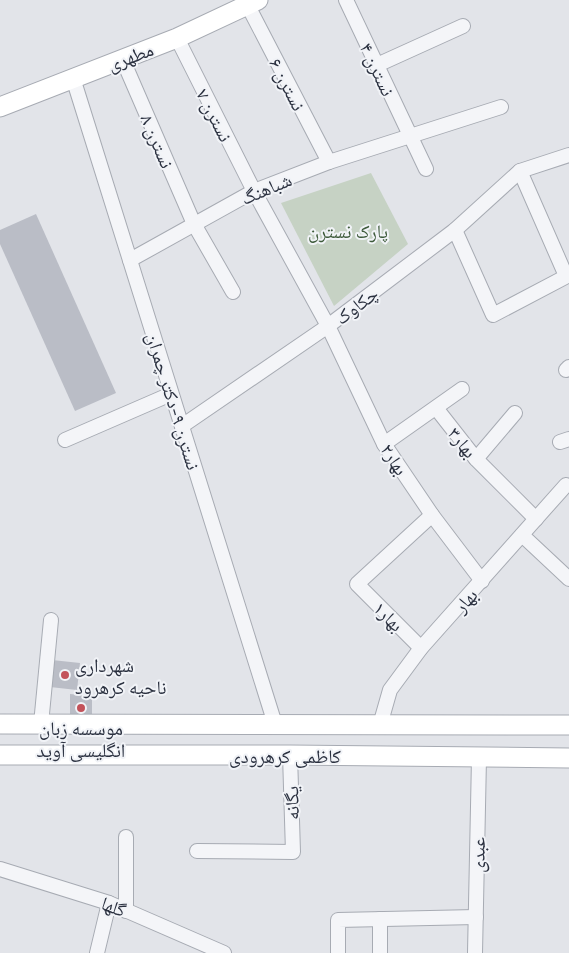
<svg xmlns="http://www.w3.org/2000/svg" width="569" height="953" font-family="'Exo 2','Noto Naskh Arabic',sans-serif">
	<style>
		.green { fill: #c6d2c4 }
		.building { fill: #babdc6 }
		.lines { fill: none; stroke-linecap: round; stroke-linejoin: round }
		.street-casing { stroke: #a7abb3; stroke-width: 16 }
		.secondary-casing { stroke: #a7abb3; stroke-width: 21 }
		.street { stroke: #f4f5f8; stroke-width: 14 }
		.secondary { stroke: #fff; stroke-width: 19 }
		.poi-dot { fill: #c3525a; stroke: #f1f3f7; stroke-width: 2 }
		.labels { text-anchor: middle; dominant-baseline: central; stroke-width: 4; stroke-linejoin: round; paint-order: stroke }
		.street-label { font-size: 19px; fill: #2b3140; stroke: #f1f3f7 }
		.park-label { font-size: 19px; fill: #3d5a3a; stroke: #f1f3f7 }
		.poi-label { font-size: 19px; fill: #2b3140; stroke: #f1f3f7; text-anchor: start }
	</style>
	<rect width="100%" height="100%" fill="#e2e4e9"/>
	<path class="green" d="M 371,173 L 408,244 L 334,306 L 281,203 Z"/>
	<g class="building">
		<path d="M 36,214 L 116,393 L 75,411 L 0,244 L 0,230 Z"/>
		<path d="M 52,660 L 80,663 L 77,690 L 50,687 Z"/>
		<path d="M 70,694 L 92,696 L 92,721 L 70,721 Z"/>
	</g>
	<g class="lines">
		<defs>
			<g id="street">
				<path d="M 245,0 L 329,162"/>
				<path d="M 346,0 L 426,169"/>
				<path d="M 177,38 L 254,191 L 328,326 L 384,444 L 432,515 L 482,581"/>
				<path d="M 122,58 L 194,224 L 233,292"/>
				<path d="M 377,65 L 463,26"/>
				<path d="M 73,78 L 275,724"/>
				<path d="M 520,171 L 566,276"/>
				<path d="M 455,230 L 493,315 L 569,275"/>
				<path d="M 130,260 L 254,191 L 329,162 L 501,107"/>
				<path d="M 566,370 L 569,367"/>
				<path d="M 436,408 L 476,459 L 536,519"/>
				<path d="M 182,426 L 328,326 L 455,230 L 520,171 L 569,155"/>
				<path d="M 65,440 L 171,394"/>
				<path d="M 560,442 L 569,439"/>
				<path d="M 384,444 L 462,389"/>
				<path d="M 476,459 L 515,413"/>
				<path d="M 522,535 L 569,579"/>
				<path d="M 421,648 L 357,584 L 432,515"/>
				<path d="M 41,724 L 51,620"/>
				<path d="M 380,725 L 390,690 L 421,648 L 566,485"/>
				<path d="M 126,837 L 126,911"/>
				<path d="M 197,851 L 293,852 L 290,755"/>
				<path d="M 0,869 L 109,903 L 224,953"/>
				<path d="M 380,919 L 380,953"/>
				<path d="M 97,953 L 109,903"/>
				<path d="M 338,953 L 338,920 L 476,917"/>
				<path d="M 475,953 L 479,758"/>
			</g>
			<g id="secondary">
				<path d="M 0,107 L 177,38 L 258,0"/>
				<path d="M 0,724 L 569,725"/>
				<path d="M 0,755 L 290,755 L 569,758"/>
			</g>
		</defs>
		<use href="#street" class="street-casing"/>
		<use href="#secondary" class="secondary-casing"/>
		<use href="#street" class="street"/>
		<use href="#secondary" class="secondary"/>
	</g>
	<g class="poi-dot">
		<circle cx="65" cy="675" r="5"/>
		<circle cx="81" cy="708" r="5"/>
	</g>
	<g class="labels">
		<g class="street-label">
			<text transform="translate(130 56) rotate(-21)">مطهری</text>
			<text transform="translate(378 69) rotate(65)">نسترن ۴</text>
			<text transform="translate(288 84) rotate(63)">نسترن ۶</text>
			<text transform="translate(215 115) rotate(63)">نسترن ۷</text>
			<text transform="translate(158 141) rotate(67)">نسترن ۸</text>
			<text transform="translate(266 188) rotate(-23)">شباهنگ</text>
			<text transform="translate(356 305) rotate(-37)">چکاوک</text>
			<text transform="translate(174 401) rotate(73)">نسترن ۹-دکتر چمران</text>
			<text transform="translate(463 442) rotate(51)">بهار۳</text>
			<text transform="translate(395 459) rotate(58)">بهار۲</text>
			<text transform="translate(465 600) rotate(-48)">بهار</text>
			<text transform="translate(389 616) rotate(45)">بهار۱</text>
			<text x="285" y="755">کاظمی کرهرودی</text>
			<text transform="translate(291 803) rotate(-92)">یگانه</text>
			<text transform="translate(477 855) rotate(-89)">عبدی</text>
			<text transform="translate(114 906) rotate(21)">گلها</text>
		</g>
		<g class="park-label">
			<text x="348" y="230">پارک نسترن</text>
		</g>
		<g class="poi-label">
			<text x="75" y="664">شهرداری<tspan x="75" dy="22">ناحیه کرهرود</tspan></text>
			<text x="81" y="727" text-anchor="middle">موسسه زبان<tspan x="81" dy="22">انگلیسی آوید</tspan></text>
		</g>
	</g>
</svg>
